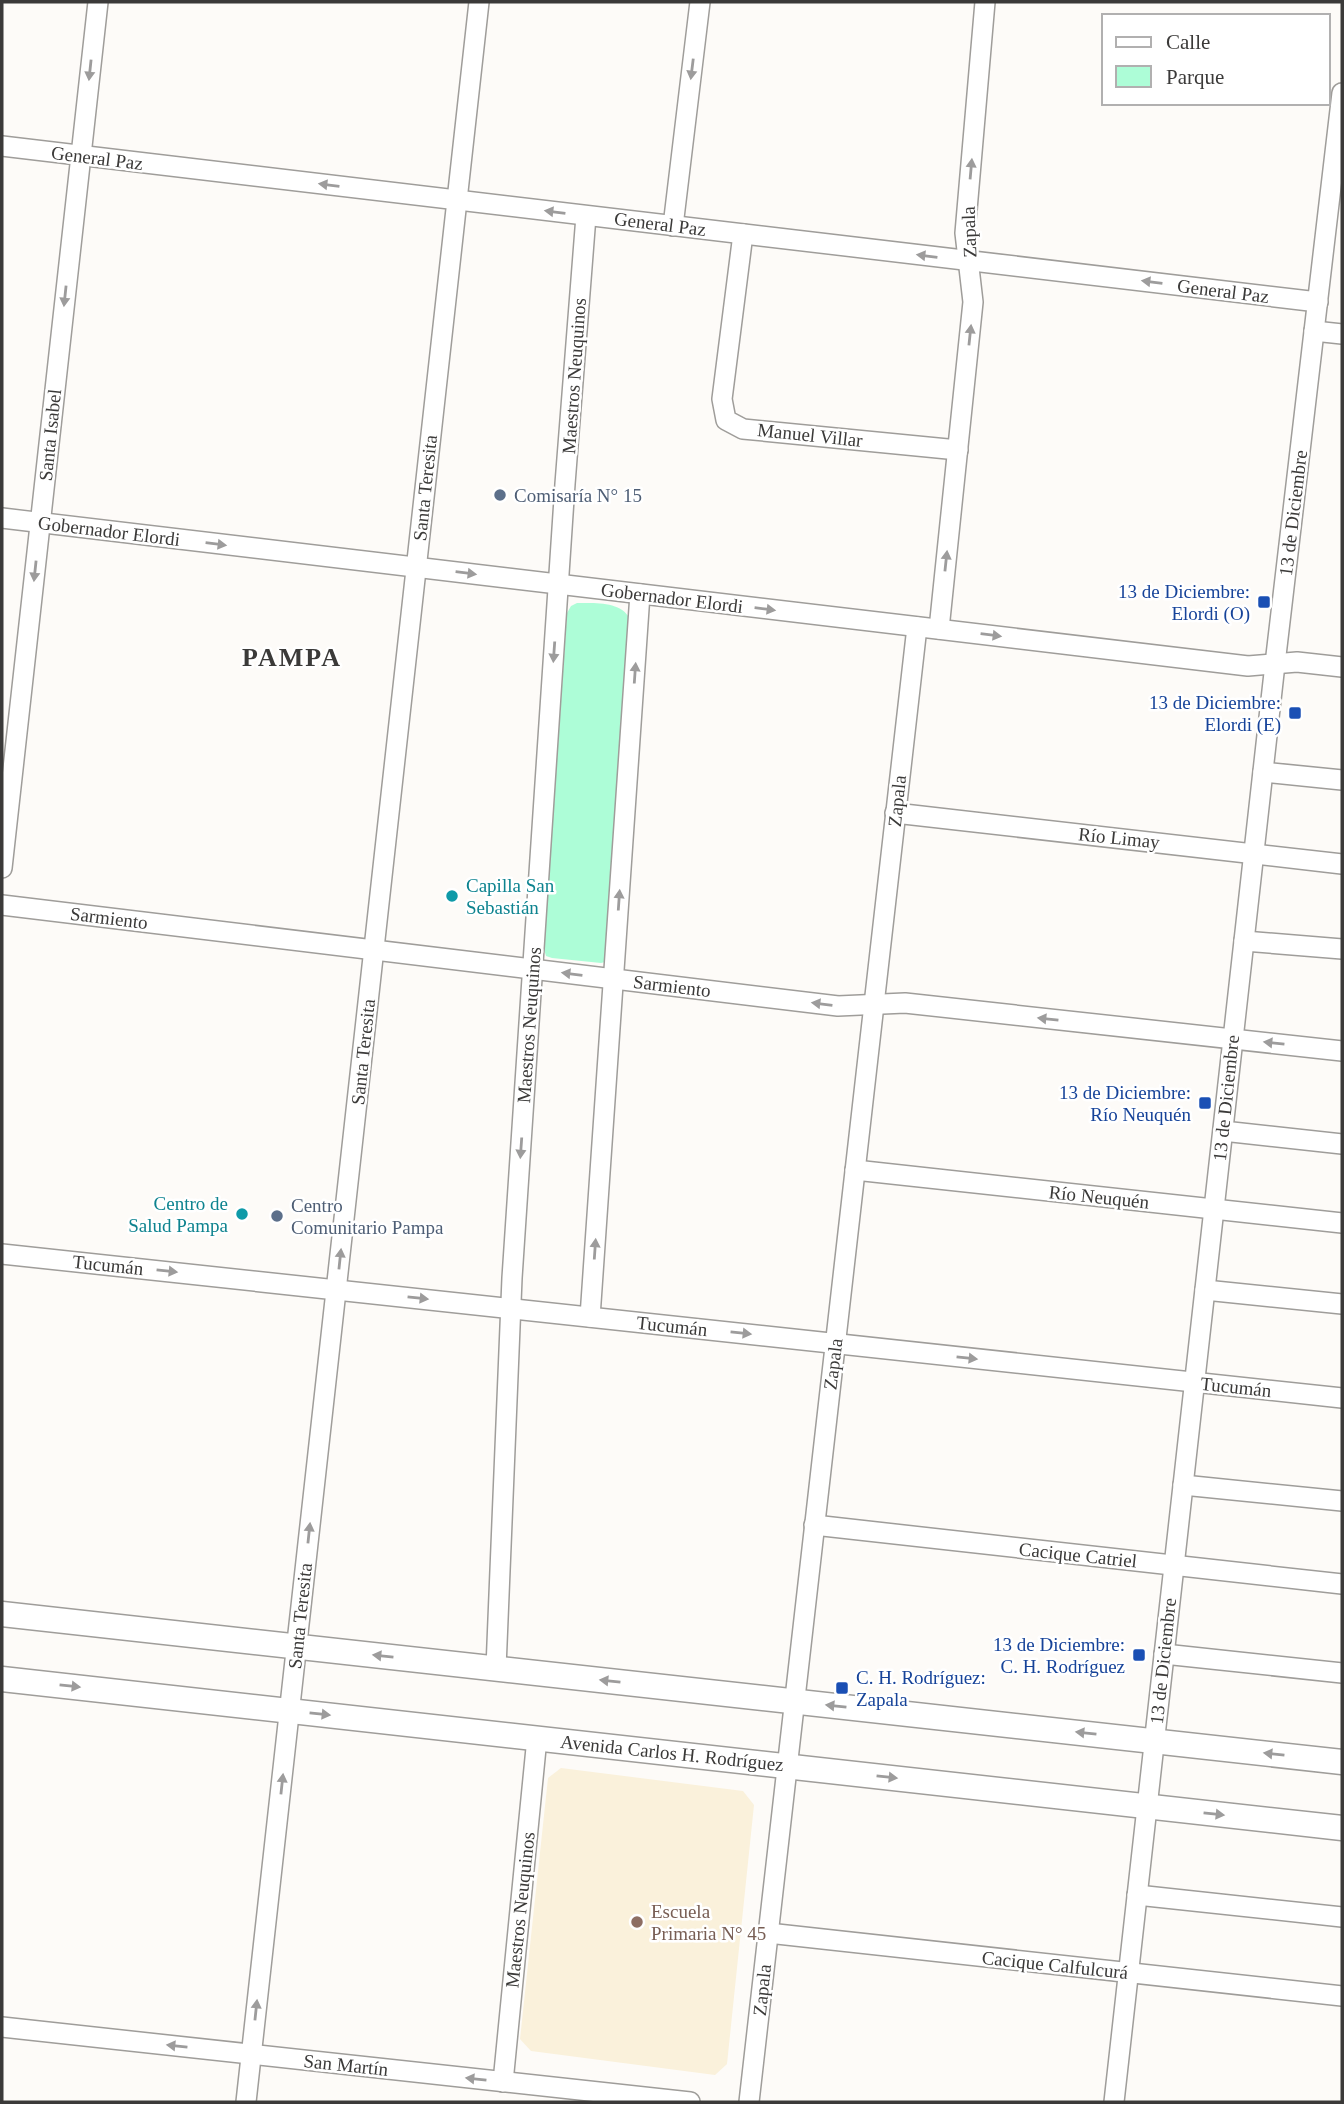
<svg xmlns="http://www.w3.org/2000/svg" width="1344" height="2104" font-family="Georgia,serif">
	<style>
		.industrial { fill: #faf1db }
		.green { fill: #adfdd7 }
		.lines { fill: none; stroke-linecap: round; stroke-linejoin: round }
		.minor-casing { stroke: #9f9d9a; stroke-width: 22 }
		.major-casing { stroke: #9f9d9a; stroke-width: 27 }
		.minor { stroke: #fff; stroke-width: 19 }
		.major { stroke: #fff; stroke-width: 24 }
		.oneway { fill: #9d9c9c }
		.service-dot { fill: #5c6f8a; stroke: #fff; stroke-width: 2.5 }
		.transit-dot { fill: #1a4fb4; stroke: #fff; stroke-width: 2.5 }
		.culture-dot { fill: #0f9aa8; stroke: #fff; stroke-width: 2.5 }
		.education-dot { fill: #8d6e63; stroke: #fff; stroke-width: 2.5 }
		.labels { text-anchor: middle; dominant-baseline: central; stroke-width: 5; stroke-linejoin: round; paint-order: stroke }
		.street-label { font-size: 19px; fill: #3b3a39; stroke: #fff }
		.service-label { font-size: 19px; fill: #4e5e75; stroke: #fff; text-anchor: start }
		.transit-label { font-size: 19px; fill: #164399; stroke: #fff; text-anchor: end }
		.culture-label { font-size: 19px; fill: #0d838f; stroke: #fff; text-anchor: start }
		.education-label { font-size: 19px; fill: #785e54; stroke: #fff; text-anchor: start }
		.district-label { font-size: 26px; font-weight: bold; letter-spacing: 2px; fill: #3b3a39; stroke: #fff }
	</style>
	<rect width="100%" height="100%" fill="#fdfbf8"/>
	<path class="industrial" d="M 561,1768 L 743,1791 L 754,1805 L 727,2064 L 715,2075 L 531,2051 L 520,2039 L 548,1778 Z"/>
	<path class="green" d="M 577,603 C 595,603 621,601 630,619 L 605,962 L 601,963 L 552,958 L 546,956 L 544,949 L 567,613 L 571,606 Z"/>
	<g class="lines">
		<defs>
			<g id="minor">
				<path d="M 2,146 L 1318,302"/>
				<path d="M 673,226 L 700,2"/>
				<path d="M 743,234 L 722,399 L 726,420 L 743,429 L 958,450"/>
				<path d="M 1314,331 L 1342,334"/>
				<path d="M 2,518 L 1248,666 L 1297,662 L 1342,667"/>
				<path d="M 939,629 L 973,302 L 965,233 L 985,2"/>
				<path d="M 1263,772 L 1342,780"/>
				<path d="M 895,813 L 1342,864"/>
				<path d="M 2,868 L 98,2"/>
				<path d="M 2,905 L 838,1006 L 905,1003 L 1342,1051"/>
				<path d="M 1244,941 L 1342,949"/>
				<path d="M 1223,1131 L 1342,1144"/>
				<path d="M 855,1170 L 1342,1223"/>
				<path d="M 2,1254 L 1342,1398"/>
				<path d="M 1205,1290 L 1342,1304"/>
				<path d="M 590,1317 L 640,594"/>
				<path d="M 1183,1485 L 1342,1501"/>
				<path d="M 814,1525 L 1342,1584"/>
				<path d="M 1164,1654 L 1342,1673"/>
				<path d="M 496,1668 L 512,1278 L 565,484 L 586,216"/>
				<path d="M 1137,1895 L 1342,1917"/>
				<path d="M 768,1933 L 1342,1996"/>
				<path d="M 2,2027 L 690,2102"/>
				<path d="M 503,2082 L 537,1738"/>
				<path d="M 246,2102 L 479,2"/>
				<path d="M 749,2102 L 917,627"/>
				<path d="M 1114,2102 L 1275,664 L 1342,93"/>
			</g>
			<g id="major">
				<path d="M 2,1614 L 1342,1762"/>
				<path d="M 2,1679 L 1342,1828"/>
			</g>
		</defs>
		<use href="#minor" class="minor-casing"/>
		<use href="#major" class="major-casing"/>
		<use href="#minor" class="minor"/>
		<use href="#major" class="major"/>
	</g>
	<defs><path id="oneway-solid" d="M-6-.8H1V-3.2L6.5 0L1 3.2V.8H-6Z" transform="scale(1.75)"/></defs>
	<g class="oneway">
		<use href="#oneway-solid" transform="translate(692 69) rotate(97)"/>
		<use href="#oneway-solid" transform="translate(90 70) rotate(96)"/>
		<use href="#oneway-solid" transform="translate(971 169) rotate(-85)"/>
		<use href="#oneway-solid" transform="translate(329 185) rotate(-173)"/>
		<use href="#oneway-solid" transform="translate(555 212) rotate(-173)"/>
		<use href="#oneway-solid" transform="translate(927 256) rotate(-173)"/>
		<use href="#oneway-solid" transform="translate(1152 282) rotate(-173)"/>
		<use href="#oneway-solid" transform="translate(65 296) rotate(96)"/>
		<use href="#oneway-solid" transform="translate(970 335) rotate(-84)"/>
		<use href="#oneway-solid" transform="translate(216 544) rotate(7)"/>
		<use href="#oneway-solid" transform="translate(946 561) rotate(-84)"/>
		<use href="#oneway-solid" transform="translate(35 571) rotate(96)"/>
		<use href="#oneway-solid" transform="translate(466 573) rotate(7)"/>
		<use href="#oneway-solid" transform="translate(765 609) rotate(7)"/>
		<use href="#oneway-solid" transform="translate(991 635) rotate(7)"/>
		<use href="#oneway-solid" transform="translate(554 652) rotate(94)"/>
		<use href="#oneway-solid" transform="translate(635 673) rotate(-86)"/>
		<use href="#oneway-solid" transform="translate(619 900) rotate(-86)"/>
		<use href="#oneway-solid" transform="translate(572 974) rotate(-173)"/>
		<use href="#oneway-solid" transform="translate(822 1004) rotate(-173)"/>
		<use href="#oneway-solid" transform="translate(1048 1019) rotate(-174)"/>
		<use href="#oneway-solid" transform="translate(1274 1043) rotate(-174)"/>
		<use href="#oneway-solid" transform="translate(521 1148) rotate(94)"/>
		<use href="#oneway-solid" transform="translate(595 1249) rotate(-86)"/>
		<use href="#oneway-solid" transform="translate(340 1259) rotate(-84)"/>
		<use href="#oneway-solid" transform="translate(167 1271) rotate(6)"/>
		<use href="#oneway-solid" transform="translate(418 1298) rotate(6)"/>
		<use href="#oneway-solid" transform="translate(741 1333) rotate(6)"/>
		<use href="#oneway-solid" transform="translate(967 1358) rotate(6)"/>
		<use href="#oneway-solid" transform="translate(309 1533) rotate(-84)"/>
		<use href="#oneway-solid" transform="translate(383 1656) rotate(-174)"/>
		<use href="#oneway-solid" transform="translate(610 1681) rotate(-174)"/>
		<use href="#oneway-solid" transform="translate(70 1686) rotate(6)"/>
		<use href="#oneway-solid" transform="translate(836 1706) rotate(-174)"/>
		<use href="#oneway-solid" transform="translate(320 1714) rotate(6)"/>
		<use href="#oneway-solid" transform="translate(1086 1733) rotate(-174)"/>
		<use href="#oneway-solid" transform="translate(1274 1754) rotate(-174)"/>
		<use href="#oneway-solid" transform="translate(887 1777) rotate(6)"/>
		<use href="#oneway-solid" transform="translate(282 1784) rotate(-84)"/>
		<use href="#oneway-solid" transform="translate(1214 1814) rotate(6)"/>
		<use href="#oneway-solid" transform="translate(256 2010) rotate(-84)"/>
		<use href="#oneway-solid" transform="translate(177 2046) rotate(-174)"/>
		<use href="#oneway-solid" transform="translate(476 2079) rotate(-174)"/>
	</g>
	<g class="service-dot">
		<circle cx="500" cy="495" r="7"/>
		<circle cx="277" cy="1216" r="7"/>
	</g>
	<g class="transit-dot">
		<rect x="1257" y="595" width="14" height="14" rx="3.5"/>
		<rect x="1288" y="706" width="14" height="14" rx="3.5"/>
		<rect x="1198" y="1096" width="14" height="14" rx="3.5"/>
		<rect x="1132" y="1648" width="14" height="14" rx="3.5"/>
		<rect x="835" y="1681" width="14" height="14" rx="3.5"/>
	</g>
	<g class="culture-dot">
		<circle cx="452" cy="896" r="7"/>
		<circle cx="242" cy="1214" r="7"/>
	</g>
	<circle class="education-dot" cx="637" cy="1922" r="7"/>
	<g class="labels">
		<g class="street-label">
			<text transform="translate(97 158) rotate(7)">General Paz</text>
			<text transform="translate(660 224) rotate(7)">General Paz</text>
			<text transform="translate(969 232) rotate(-92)">Zapala</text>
			<text transform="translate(1223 291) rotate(7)">General Paz</text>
			<text transform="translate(574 376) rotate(-86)">Maestros Neuquinos</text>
			<text transform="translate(50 435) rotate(-84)">Santa Isabel</text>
			<text transform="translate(810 435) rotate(6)">Manuel Villar</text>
			<text transform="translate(425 488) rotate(-84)">Santa Teresita</text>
			<text transform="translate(1293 513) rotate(-83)">13 de Diciembre</text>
			<text transform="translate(109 531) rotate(7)">Gobernador Elordi</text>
			<text transform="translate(672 598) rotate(7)">Gobernador Elordi</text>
			<text transform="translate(897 801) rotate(-84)">Zapala</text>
			<text transform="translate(1119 838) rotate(6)">Río Limay</text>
			<text transform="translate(109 918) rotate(7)">Sarmiento</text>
			<text transform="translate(672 986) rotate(7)">Sarmiento</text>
			<text transform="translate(529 1025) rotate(-86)">Maestros Neuquinos</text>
			<text transform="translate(363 1052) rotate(-84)">Santa Teresita</text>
			<text transform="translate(1226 1098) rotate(-84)">13 de Diciembre</text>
			<text transform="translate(1099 1197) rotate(6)">Río Neuquén</text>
			<text transform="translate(108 1265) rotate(6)">Tucumán</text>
			<text transform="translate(672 1326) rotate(6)">Tucumán</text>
			<text transform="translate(833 1364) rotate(-83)">Zapala</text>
			<text transform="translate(1236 1387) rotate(6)">Tucumán</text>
			<text transform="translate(1078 1555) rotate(6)">Cacique Catriel</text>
			<text transform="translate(300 1616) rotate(-84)">Santa Teresita</text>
			<text transform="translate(1163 1661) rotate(-84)">13 de Diciembre</text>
			<text transform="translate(672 1753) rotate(6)">Avenida Carlos H. Rodríguez</text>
			<text transform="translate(520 1910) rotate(-84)">Maestros Neuquinos</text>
			<text transform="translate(1055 1965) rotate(6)">Cacique Calfulcurá</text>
			<text transform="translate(762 1990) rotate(-84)">Zapala</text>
			<text transform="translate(346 2065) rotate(6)">San Martín</text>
		</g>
		<g class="service-label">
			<text x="514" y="495">Comisaría N° 15</text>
			<text x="291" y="1205">Centro<tspan x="291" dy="22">Comunitario Pampa</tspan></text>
		</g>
		<g class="transit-label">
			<text x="1250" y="591">13 de Diciembre:<tspan x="1250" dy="22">Elordi (O)</tspan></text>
			<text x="1281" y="702">13 de Diciembre:<tspan x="1281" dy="22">Elordi (E)</tspan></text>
			<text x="1191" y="1092">13 de Diciembre:<tspan x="1191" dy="22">Río Neuquén</tspan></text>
			<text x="1125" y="1644">13 de Diciembre:<tspan x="1125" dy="22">C. H. Rodríguez</tspan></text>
			<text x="856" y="1677" text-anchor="start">C. H. Rodríguez:<tspan x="856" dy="22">Zapala</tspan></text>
		</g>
		<g class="culture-label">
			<text x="466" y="885">Capilla San<tspan x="466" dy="22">Sebastián</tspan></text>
			<text x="228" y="1203" text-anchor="end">Centro de<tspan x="228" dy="22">Salud Pampa</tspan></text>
		</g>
		<g class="education-label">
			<text x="651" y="1911">Escuela<tspan x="651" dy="22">Primaria N° 45</tspan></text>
		</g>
		<g class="district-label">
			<text x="292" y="657">PAMPA</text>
		</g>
	</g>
	<rect width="1344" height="2104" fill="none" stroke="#3b3a39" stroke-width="7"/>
	<rect x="1102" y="14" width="228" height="91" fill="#ffffff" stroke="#b1b0b0" stroke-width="2"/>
	<rect x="1116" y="37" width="35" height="10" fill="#ffffff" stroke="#b1b0b0" stroke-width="2"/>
	<text x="1166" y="49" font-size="21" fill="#3b3a39">Calle</text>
	<rect x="1116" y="66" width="35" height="21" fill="#adfdd7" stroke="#b1b0b0" stroke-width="2"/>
	<text x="1166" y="84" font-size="21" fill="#3b3a39">Parque</text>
</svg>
